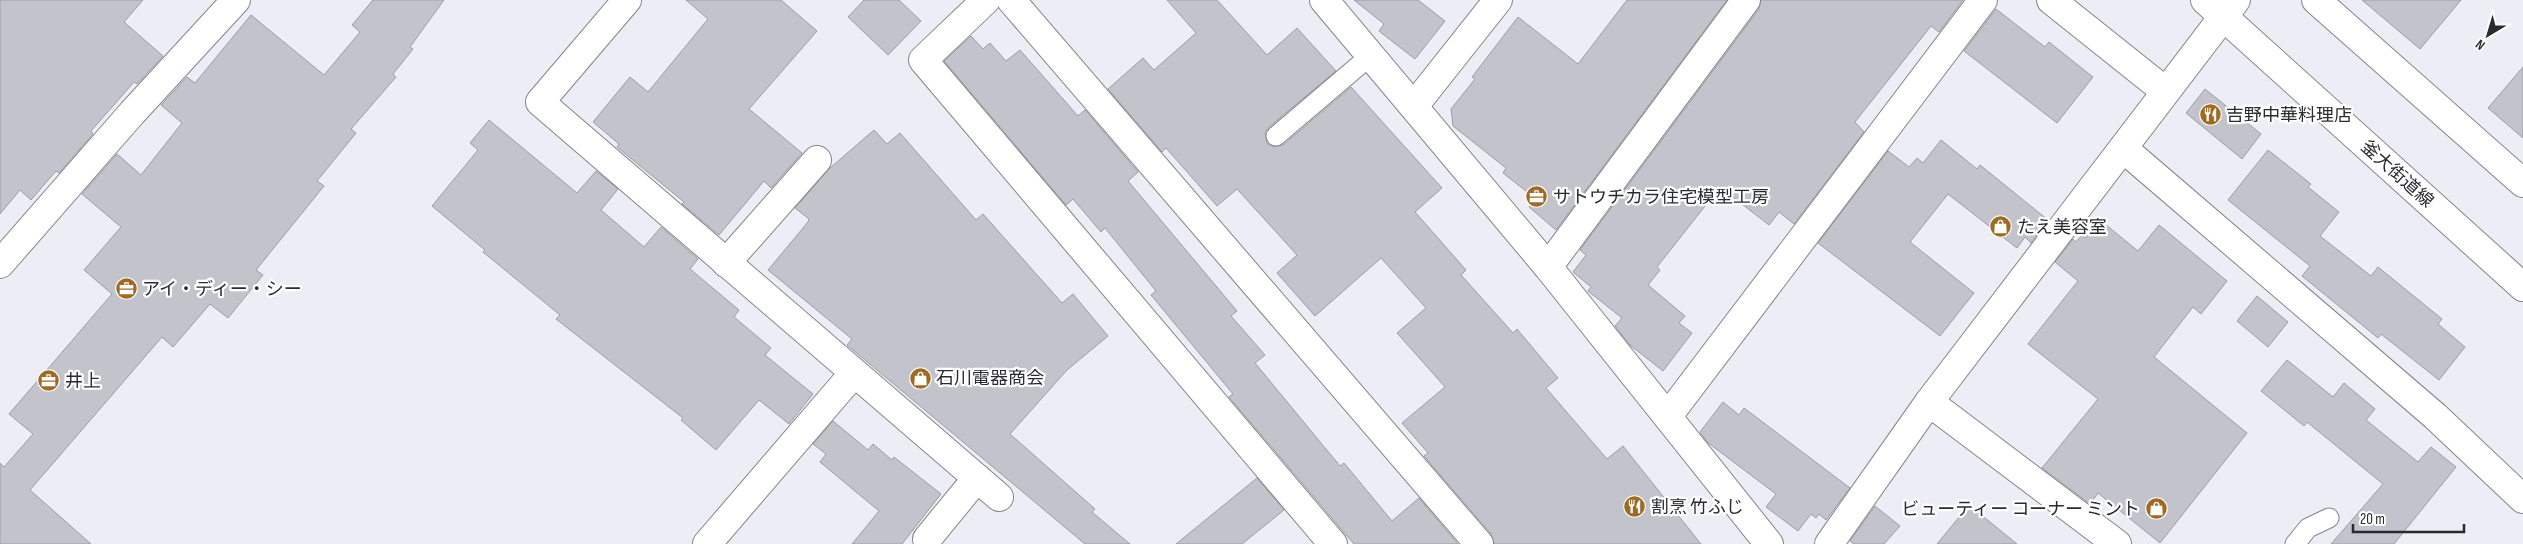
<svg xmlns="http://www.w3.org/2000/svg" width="2523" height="544" font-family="'Sofia Sans Condensed','Noto Sans JP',sans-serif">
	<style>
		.building { fill: #c2c3cb; stroke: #9d9da5 }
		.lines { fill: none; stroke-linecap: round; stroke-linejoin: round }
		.service-casing { stroke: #84858c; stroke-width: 21 }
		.minor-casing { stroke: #84858c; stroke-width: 30 }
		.tertiary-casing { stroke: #84858c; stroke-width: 30 }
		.service { stroke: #fff; stroke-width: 19 }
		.minor { stroke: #fff; stroke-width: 28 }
		.tertiary { stroke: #fff; stroke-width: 28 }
		.labels { text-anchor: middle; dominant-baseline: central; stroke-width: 4.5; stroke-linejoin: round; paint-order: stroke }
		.poi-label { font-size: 18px; fill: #2a2b2e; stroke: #fff; text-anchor: start }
		.street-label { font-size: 18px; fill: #2a2b2e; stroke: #fff }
	</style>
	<rect width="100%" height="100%" fill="#ecedf5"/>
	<g class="building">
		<path d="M 0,0 L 143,0 L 124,22 L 163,56 L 137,84 L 134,82 L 91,131 L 93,134 L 59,173 L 56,171 L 31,200 L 20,190 L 0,214 Z"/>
		<path d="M 373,0 L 444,0 L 410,47 L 413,49 L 393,74 L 396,77 L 351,129 L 356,133 L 317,181 L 324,186 L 256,270 L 263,275 L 228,318 L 210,304 L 173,347 L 162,337 L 30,490 L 91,544 L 0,544 L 0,463 L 4,467 L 33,434 L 9,414 L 112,294 L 84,270 L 121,227 L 82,194 L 117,154 L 141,175 L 182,123 L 161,105 L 187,77 L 195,83 L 251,15 L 324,75 L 360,32 L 352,25 Z"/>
		<path d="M 686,0 L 781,0 L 817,31 L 749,109 L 802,153 L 771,188 L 764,181 L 719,235 L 682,204 L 684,202 L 617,147 L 619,144 L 593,122 L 630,77 L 648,92 L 708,19 Z"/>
		<path d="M 864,0 L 899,0 L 921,21 L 888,55 L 848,17 Z"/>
		<path d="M 1167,0 L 1217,0 L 1267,55 L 1297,28 L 1336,71 L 1269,127 L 1265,133 L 1267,143 L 1273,147 L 1283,145 L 1351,87 L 1442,188 L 1415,212 L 1466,270 L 1461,275 L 1513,333 L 1517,329 L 1558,378 L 1546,388 L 1607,459 L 1623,446 L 1701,544 L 1494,544 L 1491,534 L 1424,456 L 1428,453 L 1402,423 L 1445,387 L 1397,333 L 1426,308 L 1381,258 L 1315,316 L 1277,273 L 1297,255 L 1237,189 L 1217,206 L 1166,148 L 1162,152 L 1108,89 L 1143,58 L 1154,70 L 1196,33 Z"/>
		<path d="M 1354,0 L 1418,0 L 1445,21 L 1415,59 L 1379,31 L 1384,24 Z"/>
		<path d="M 1627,0 L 1727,0 L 1556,230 L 1529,207 L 1536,199 L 1503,173 L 1506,168 L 1453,126 L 1451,109 L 1475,79 L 1472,77 L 1518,17 L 1578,64 Z"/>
		<path d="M 1761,0 L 1963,0 L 1939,32 L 1931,26 L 1855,122 L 1864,132 L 1794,224 L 1779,212 L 1769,225 L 1720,187 L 1657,267 L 1660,270 L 1648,285 L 1685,316 L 1679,323 L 1692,333 L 1663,371 L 1630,345 L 1615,326 L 1622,318 L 1588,291 L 1591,287 L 1573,272 L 1586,255 L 1580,250 L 1759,9 Z"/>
		<path d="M 2362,0 L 2461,0 L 2420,49 Z"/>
		<path d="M 1996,9 L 2045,47 L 2049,42 L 2093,77 L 2057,123 L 1964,51 Z"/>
		<path d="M 971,36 L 983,49 L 990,43 L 1006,61 L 1020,50 L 1078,116 L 1085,110 L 1138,172 L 1128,181 L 1237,311 L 1231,316 L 1265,355 L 1255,363 L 1340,466 L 1344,463 L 1392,521 L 1419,498 L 1458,544 L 1354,544 L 1229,397 L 1233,394 L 1151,295 L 1156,291 L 1105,228 L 1101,232 L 1073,199 L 1066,205 L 944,61 Z"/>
		<path d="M 2523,67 L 2523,138 L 2488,108 Z"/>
		<path d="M 2205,89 L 2261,134 L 2242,159 L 2186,113 Z"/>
		<path d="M 489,120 L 577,193 L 596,171 L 618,189 L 601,210 L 644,247 L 661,227 L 698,259 L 690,269 L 739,310 L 734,317 L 771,348 L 765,355 L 813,394 L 789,424 L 759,400 L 716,450 L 681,420 L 683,418 L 556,319 L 560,315 L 483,252 L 485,250 L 432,206 L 478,150 L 470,143 Z"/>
		<path d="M 874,130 L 887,144 L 900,133 L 976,220 L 983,214 L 1062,303 L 1073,294 L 1108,336 L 1067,370 L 1010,434 L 1095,509 L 1092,512 L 1130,544 L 1085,544 L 847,345 L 852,339 L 768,270 L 808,222 L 809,219 L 795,208 L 830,168 Z"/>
		<path d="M 1941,140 L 1977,169 L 1980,165 L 2048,220 L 2031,243 L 2025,237 L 2017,248 L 1948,194 L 1910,242 L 1974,293 L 1940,336 L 1818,243 L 1888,151 L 1909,167 L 1917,158 L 1923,163 Z"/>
		<path d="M 2268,150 L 2311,184 L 2308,187 L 2339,212 L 2320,236 L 2371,276 L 2378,267 L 2442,319 L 2438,324 L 2465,347 L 2439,380 L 2381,334 L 2378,338 L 2302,276 L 2310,266 L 2228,200 Z"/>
		<path d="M 2100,220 L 2138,251 L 2159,225 L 2227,281 L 2201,314 L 2193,307 L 2154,357 L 2247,433 L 2160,543 L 2098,493 L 2090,504 L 2042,468 L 2098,399 L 2028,344 L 2078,281 L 2055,262 L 2073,239 L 2076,242 L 2082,235 L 2086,238 Z"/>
		<path d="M 2257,296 L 2288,322 L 2268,347 L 2237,321 Z"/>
		<path d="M 2287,360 L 2333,397 L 2344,383 L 2375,409 L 2366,420 L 2418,462 L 2431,447 L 2456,467 L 2394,544 L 2331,544 L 2383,484 L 2307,422 L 2304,426 L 2261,391 Z"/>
		<path d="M 1723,402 L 1739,415 L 1744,408 L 1850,488 L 1826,520 L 1819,514 L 1816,518 L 1811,514 L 1798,531 L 1766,507 L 1776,494 L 1707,442 L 1700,432 Z"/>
		<path d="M 833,421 L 868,450 L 873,444 L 892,460 L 894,457 L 941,494 L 902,544 L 852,544 L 879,511 L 820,462 L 826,454 L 813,444 Z"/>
		<path d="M 1257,478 L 1284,510 L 1242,544 L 1176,544 Z"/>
		<path d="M 1969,505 L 2017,544 L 1937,544 Z"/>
		<path d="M 1875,506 L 1900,526 L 1884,544 L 1854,544 L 1850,541 Z"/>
	</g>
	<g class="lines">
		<defs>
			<g id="service">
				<path d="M 1276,136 L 1370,56"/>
				<path d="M 2295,544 L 2308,528 L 2329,518"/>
			</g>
			<g id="minor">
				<path d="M 627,0 L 540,102 L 999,497"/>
				<path d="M 986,0 L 923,60 L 1333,544"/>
				<path d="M 1011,0 L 1479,544"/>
				<path d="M 1324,0 L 1548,267 L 1769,544"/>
				<path d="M 2051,0 L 2165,91"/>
				<path d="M 2316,0 L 2523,183"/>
				<path d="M 1414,106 L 1498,0"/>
				<path d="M 2124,149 L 2435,416 L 2523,499"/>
				<path d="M 726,263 L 817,160"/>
				<path d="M 0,264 L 132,113 L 236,0"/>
				<path d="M 1548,267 L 1746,0"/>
				<path d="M 1929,402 L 2117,544"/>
				<path d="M 1668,416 L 1983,0"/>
				<path d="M 927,539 L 977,478"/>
				<path d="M 707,544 L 854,373"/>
				<path d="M 1829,544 L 1929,402 L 2236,0"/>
			</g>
			<path id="tertiary" d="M 2205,0 L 2523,287"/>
		</defs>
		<use href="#service" class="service-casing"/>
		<use href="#minor" class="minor-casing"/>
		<use href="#tertiary" class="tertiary-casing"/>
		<use href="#service" class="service"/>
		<use href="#minor" class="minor"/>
		<use href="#tertiary" class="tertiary"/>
	</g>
	<defs>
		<symbol id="restaurant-disc" viewBox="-11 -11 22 22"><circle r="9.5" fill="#9f6a22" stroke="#fff"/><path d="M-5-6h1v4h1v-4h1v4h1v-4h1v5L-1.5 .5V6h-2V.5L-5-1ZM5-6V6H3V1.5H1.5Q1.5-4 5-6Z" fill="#fff"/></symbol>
		<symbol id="office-disc" viewBox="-11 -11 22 22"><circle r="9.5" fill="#9f6a22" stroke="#fff"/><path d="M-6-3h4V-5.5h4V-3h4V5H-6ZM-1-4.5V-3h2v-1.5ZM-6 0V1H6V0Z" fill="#fff"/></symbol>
		<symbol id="shop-disc" viewBox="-11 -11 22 22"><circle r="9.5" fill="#9f6a22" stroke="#fff"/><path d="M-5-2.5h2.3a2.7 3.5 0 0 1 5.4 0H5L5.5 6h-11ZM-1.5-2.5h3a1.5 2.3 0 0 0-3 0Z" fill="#fff"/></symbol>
	</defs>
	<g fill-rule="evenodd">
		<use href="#restaurant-disc" x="2198" y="102" width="25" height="25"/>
		<use href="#office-disc" x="1524" y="184" width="25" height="25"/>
		<use href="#shop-disc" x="1988" y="214" width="25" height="25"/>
		<use href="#office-disc" x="114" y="276" width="25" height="25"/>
		<use href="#shop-disc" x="908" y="366" width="25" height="25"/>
		<use href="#office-disc" x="36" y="368" width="25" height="25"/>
		<use href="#restaurant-disc" x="1622" y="494" width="25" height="25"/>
		<use href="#shop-disc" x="2144" y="496" width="25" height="25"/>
	</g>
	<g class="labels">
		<g class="poi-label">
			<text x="2226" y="115">吉野中華料理店</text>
			<text x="1553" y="197">サトウチカラ住宅模型工房</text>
			<text x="2017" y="227">たえ美容室</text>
			<text x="142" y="289">アイ・ディー・シー</text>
			<text x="936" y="378">石川電器商会</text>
			<text x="65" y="381">井上</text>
			<text x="1651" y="507">割烹 竹ふじ</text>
			<text x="2140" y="509" text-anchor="end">ビューティー コーナー ミント</text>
		</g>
		<g class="street-label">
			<text transform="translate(2397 174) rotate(42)">釜大街道線</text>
		</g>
	</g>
	<g transform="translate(2488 35) rotate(218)" stroke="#ffffff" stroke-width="4" paint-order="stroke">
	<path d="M0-4L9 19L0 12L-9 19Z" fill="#2a2b2e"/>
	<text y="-8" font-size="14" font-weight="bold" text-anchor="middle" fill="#2a2b2e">N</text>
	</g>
	<path d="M2353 524v8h111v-8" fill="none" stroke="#2a2b2e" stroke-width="2.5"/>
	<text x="2360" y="524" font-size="15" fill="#2a2b2e" stroke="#ffffff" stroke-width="4" paint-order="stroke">20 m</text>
</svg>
